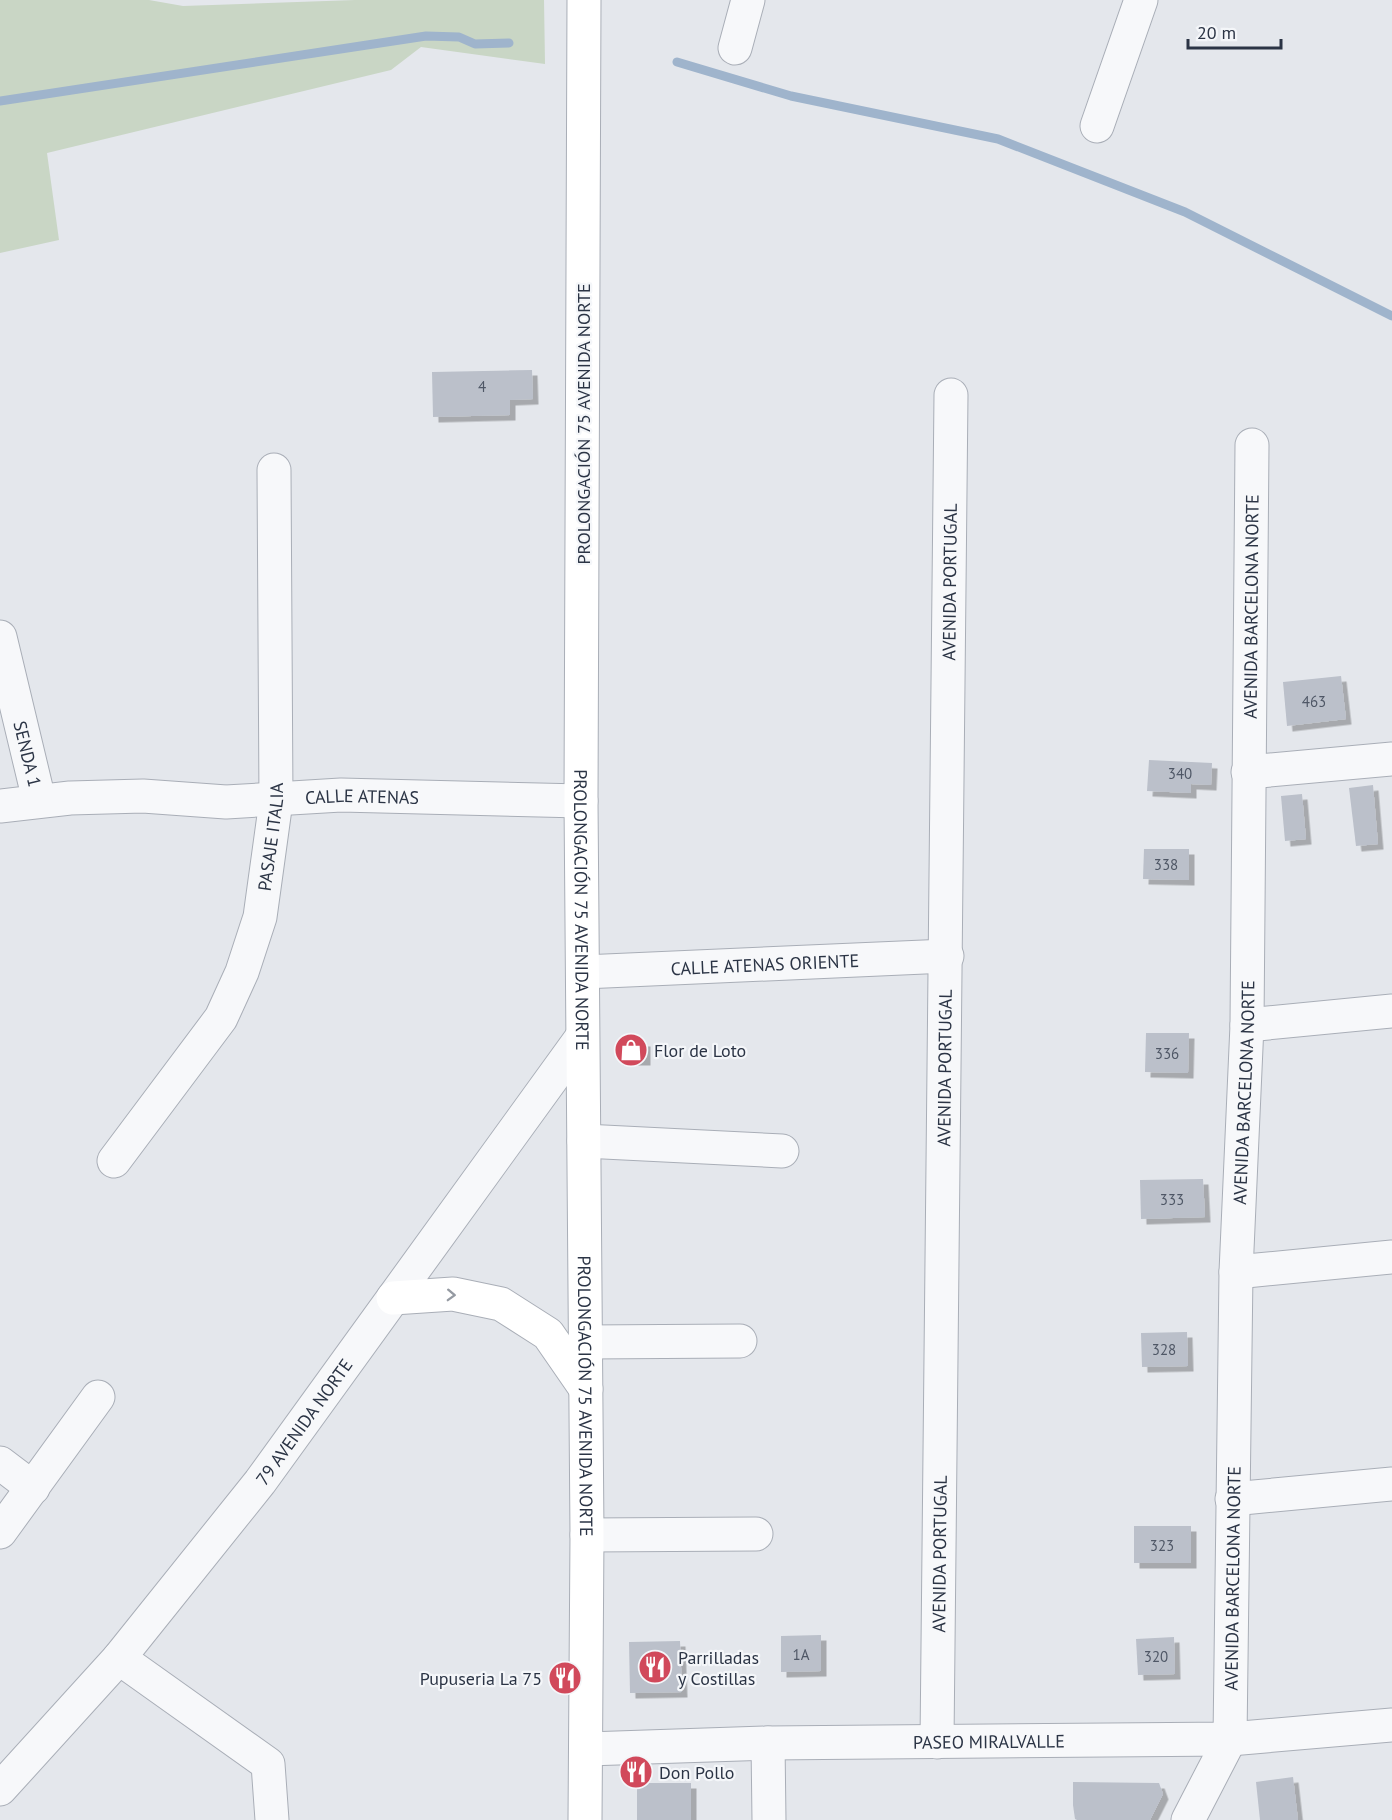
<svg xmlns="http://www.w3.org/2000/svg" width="1392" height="1820" font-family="'PT Sans',sans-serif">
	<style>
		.green { fill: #c9d6c5 }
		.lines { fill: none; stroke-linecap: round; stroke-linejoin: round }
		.stream { stroke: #9fb4cc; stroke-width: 9 }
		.building { fill: #bbc0ca; filter: url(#shadow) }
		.street-casing { stroke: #a9aeb7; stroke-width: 35 }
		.secondary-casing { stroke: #a9aeb7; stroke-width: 35 }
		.street { stroke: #f7f8fa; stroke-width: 33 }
		.secondary { stroke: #fff; stroke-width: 33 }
		.oneway { stroke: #959aa2 }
		.labels { text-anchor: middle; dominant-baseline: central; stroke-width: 4.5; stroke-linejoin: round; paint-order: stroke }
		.number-label { font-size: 15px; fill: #4f5766 }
		.street-label { font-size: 18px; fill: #2b3445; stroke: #f4f6f9 }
		.poi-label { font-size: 18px; fill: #2b3445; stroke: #f4f6f9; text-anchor: start }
	</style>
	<defs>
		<filter id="shadow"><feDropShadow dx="5.5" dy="5.5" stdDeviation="0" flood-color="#0004"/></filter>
	</defs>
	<rect width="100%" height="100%" fill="#e4e7ec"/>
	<path class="green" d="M 0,0 L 149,0 L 183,6 L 355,0 L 544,0 L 545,64 L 421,47 L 391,70 L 47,153 L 59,240 L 0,253 Z"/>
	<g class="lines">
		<g class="stream">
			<path d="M 677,62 L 791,96 L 998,139 L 1185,212 L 1392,316"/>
			<path d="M 0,101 L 426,36 L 459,37 L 475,44 L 509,43"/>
		</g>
	</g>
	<g class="building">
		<path d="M 532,370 L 533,399 L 510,400 L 510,415 L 433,417 L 432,372 Z"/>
		<path d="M 1341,676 L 1346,719 L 1287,726 L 1283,682 Z"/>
		<path d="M 1149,760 L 1212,763 L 1211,785 L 1191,784 L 1191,793 L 1147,791 Z"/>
		<path d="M 1373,785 L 1378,844 L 1356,846 L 1349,788 Z"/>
		<path d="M 1302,794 L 1306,839 L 1285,841 L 1281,796 Z"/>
		<path d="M 1144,849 L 1189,849 L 1189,880 L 1143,879 Z"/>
		<path d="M 1146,1033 L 1189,1033 L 1188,1073 L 1145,1072 Z"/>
		<rect x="618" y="1041" width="27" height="19"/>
		<path d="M 1203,1179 L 1205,1217 L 1141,1219 L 1140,1180 Z"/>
		<path d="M 1187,1332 L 1188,1366 L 1142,1367 L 1141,1333 Z"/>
		<rect x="1134" y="1526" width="57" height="37"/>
		<path d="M 821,1635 L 821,1671 L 781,1672 L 781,1636 Z"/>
		<path d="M 1174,1637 L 1175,1674 L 1138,1675 L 1136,1639 Z"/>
		<path d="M 680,1641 L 682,1692 L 630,1693 L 629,1642 Z"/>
		<path d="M 1293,1777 L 1298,1820 L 1260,1820 L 1256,1782 Z"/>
		<path d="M 1073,1782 L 1159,1783 L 1163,1794 L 1150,1820 L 1077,1820 L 1075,1819 L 1073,1805 Z"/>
		<rect x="637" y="1783" width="54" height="37"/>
	</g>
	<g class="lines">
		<defs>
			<g id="street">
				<path d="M 735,48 L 748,0"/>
				<path d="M 1097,126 L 1141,0"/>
				<path id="s1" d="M 0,637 L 39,800"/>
				<path d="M 1248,772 L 1392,759"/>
				<path id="s2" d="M 0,806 L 70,798 L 143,796 L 226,802 L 341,795 L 581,801"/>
				<path id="s3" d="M 583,972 L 947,956"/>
				<path d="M 1247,1025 L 1392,1011"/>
				<path d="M 584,1141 L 782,1151"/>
				<path id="s4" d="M 114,1161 L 221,1018 L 242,972 L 260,917 L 276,801 L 274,470"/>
				<path d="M 1236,1272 L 1392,1257"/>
				<path d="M 586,1342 L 740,1341"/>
				<path d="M 0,1463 L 33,1488"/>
				<path d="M 1232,1499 L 1392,1484"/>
				<path d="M 0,1532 L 98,1397"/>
				<path d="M 587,1535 L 756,1534"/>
				<path d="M 119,1658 L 268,1764 L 272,1820"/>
				<path id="s5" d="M 937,1742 L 951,395"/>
				<path d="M 768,1743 L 769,1820"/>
				<path id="s6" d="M 587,1749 L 768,1743 L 1230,1739 L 1392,1725"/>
				<path id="s7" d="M 0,1789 L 119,1658 L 260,1482 L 582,1037"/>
				<path id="s8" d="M 1188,1820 L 1230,1739 L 1236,1272 L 1247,1025 L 1252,445"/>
			</g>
			<g id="secondary">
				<path id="s9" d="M 584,0 L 581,801 L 587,1535 L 585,1820"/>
				<path d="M 393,1298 L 453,1294 L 501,1304 L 548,1334 L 586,1389"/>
			</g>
		</defs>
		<use href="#street" class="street-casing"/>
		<use href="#secondary" class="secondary-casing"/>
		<use href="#street" class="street"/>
		<use href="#secondary" class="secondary"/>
	</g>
	<defs><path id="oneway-chevron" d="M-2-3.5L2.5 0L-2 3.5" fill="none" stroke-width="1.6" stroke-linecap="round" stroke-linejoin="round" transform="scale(1.5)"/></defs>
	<use class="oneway" href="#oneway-chevron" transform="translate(451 1295) rotate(2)"/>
	<defs>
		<symbol id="shop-disc" viewBox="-11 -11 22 22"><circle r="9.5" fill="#d1495b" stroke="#f4f6f9"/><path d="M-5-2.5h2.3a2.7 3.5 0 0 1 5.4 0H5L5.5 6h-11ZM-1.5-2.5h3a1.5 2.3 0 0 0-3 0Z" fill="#fff"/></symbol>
		<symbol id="restaurant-disc" viewBox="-11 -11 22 22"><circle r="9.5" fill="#d1495b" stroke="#f4f6f9"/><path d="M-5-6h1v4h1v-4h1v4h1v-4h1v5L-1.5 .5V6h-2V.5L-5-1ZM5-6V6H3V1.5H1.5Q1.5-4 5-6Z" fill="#fff"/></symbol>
	</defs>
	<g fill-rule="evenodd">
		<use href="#shop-disc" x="612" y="1031" width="38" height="38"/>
		<use href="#restaurant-disc" x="636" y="1648" width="38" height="38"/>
		<use href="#restaurant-disc" x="546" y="1659" width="38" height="38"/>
		<use href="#restaurant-disc" x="617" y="1753" width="38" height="38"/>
	</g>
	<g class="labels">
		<g class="number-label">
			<text x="482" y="386">4</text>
			<text x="1314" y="701">463</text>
			<text x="1180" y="773">340</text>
			<text x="1166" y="864">338</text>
			<text x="1167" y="1053">336</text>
			<text x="1172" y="1199">333</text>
			<text x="1164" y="1349">328</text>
			<text x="1162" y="1545">323</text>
			<text x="801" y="1654">1A</text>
			<text x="1156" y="1656">320</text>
		</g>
		<g class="street-label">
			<text transform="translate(583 424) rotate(-90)">PROLONGACIÓN 75 AVENIDA NORTE</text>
			<text stroke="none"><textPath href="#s5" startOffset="1160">AVENIDA PORTUGAL</textPath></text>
			<text stroke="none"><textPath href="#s8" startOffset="1224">AVENIDA BARCELONA NORTE</textPath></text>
			<text stroke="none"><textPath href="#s1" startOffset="120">SENDA 1</textPath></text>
			<text stroke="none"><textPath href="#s2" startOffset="363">CALLE ATENAS</textPath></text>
			<text stroke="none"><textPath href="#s4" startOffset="368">PASAJE ITALIA</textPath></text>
			<text stroke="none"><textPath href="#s9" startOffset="910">PROLONGACIÓN 75 AVENIDA NORTE</textPath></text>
			<text stroke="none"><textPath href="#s3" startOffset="182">CALLE ATENAS ORIENTE</textPath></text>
			<text stroke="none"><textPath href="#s5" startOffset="674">AVENIDA PORTUGAL</textPath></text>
			<text stroke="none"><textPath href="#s8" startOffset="738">AVENIDA BARCELONA NORTE</textPath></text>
			<text stroke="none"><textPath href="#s9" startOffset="1396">PROLONGACIÓN 75 AVENIDA NORTE</textPath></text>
			<text stroke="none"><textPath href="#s7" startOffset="477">79 AVENIDA NORTE</textPath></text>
			<text stroke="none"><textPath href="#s5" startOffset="188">AVENIDA PORTUGAL</textPath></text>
			<text stroke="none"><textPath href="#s8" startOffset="252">AVENIDA BARCELONA NORTE</textPath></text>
			<text stroke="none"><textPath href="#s6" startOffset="402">PASEO MIRALVALLE</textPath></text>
		</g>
		<g class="poi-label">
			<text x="654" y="1050">Flor de Loto</text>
			<text x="678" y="1657">Parrilladas<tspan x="678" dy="21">y Costillas</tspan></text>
			<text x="542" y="1678" text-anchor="end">Pupuseria La 75</text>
			<text x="659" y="1772">Don Pollo</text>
		</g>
	</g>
	<path d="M1188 39v9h93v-9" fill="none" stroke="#2b3445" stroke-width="3"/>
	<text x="1197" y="39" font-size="18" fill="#2b3445" stroke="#f4f6f9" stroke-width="4.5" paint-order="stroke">20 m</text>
</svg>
